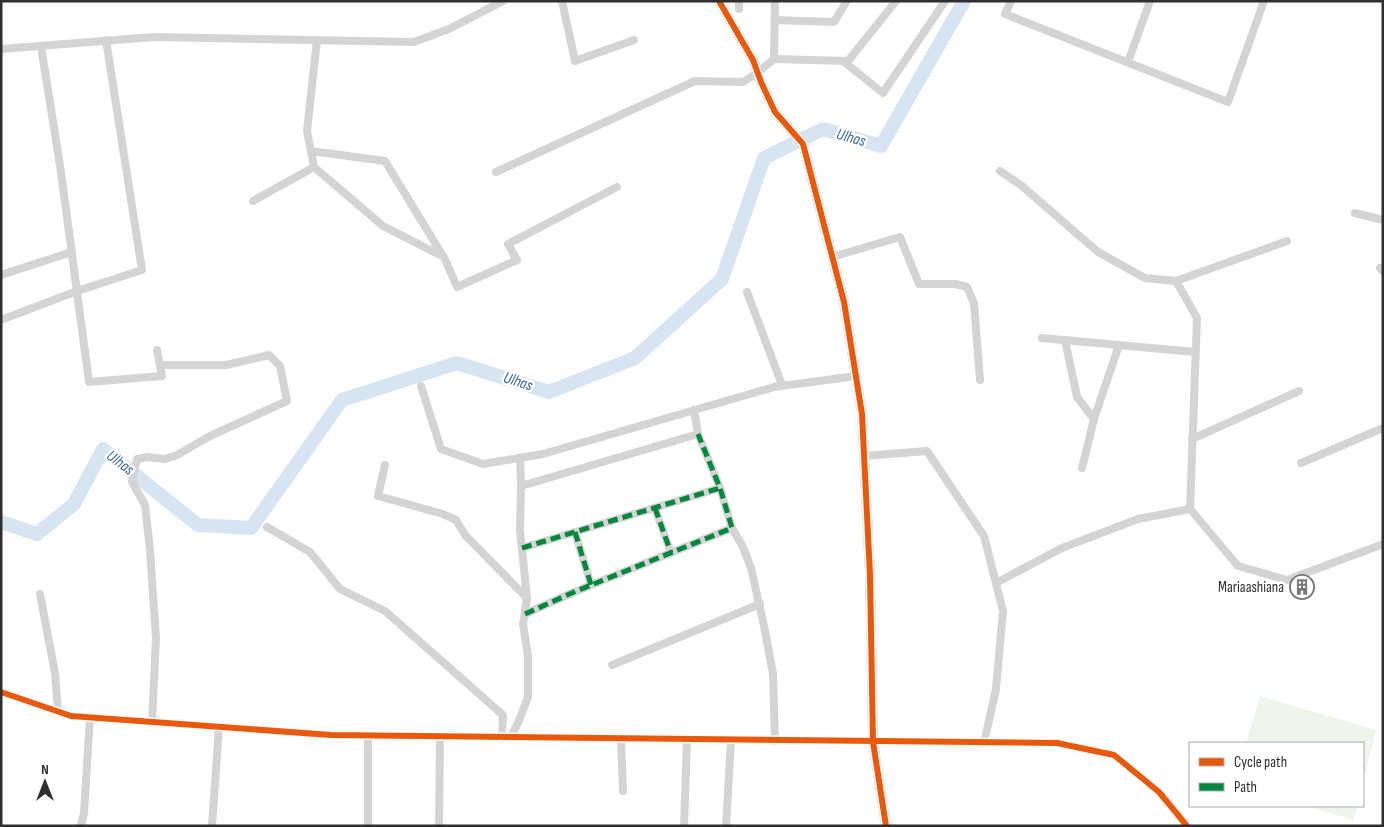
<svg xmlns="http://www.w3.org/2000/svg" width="1384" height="827" font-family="'Sofia Sans Condensed',sans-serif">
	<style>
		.green { fill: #f0f5eb }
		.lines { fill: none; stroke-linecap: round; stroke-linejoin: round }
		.river { stroke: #d7e5f3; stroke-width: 14 }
		.minor { stroke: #d4d4d4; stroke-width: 8 }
		.tertiary { stroke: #d4d4d4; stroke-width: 10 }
		.quiet { stroke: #00873e; stroke-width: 5; stroke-dasharray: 10 5; stroke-linecap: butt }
		.cycleway-casing { stroke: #fff; stroke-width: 9 }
		.cycleway { stroke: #e8590c; stroke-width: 6 }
		.labels { text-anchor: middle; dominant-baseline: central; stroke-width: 5; stroke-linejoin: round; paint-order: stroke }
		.poi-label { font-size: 15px; fill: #2f2f2f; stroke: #fff; text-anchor: end }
		.water-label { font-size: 16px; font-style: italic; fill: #376896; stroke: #fff }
	</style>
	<rect width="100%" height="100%" fill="#fff"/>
	<g class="green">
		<path d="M 1260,696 L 1376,730 L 1363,783 L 1363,743 L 1246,743 Z"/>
		<path d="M 1306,806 L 1357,806 L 1354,820 Z"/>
	</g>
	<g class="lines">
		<path class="river" d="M 1,522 L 37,534 L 74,504 L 103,449 L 198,525 L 251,528 L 342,400 L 457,363 L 549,392 L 635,358 L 722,279 L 764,158 L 823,129 L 881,146 L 964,1"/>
		<g class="minor">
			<path d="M 562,1 L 575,61 L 634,40"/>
			<path d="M 1011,1 L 1005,14 L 1228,102 L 1264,1"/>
			<path d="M 739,9 L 739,1"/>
			<path d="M 775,20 L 834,22 L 847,1"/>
			<path d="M 317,40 L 307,131 L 314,167 L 383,226 L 444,257 L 457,287 L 517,260 L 508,244 L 617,187"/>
			<path d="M 41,46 L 61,172 L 89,382 L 162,376 L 157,350"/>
			<path d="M 1,49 L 154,37 L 414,42 L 449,29 L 503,1"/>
			<path d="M 774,59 L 775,1"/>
			<path d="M 843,61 L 883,93 L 945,1"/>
			<path d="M 1128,62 L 1150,1"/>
			<path d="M 311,151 L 385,161 L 443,256"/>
			<path d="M 1000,171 L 1022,186 L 1098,252 L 1145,278 L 1176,281 L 1287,241"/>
			<path d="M 496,172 L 695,81 L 743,82 L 757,73 L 774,59 L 848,61 L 896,1"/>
			<path d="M 253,201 L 314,167"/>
			<path d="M 1355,213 L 1383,220"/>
			<path d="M 832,257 L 900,237 L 919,284 L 955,284 L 967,287 L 974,303 L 980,380"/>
			<path d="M 1380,268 L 1383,271"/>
			<path d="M 1,275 L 72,252"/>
			<path d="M 1176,281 L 1197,318 L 1190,509 L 1238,566 L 1287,580 L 1383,544"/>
			<path d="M 747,292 L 782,385"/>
			<path d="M 1,320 L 77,291 L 142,270 L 106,40"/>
			<path d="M 1042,338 L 1195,352"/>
			<path d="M 1065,340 L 1077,397 L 1094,419"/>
			<path d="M 421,386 L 441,449 L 483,464 L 543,454 L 774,387 L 856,376"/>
			<path d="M 698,434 L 720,488 L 732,528 L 743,547 L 751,568 L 764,626 L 773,674 L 775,741"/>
			<path d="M 1192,439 L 1299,391"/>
			<path d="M 864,456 L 927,451 L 984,536 L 1003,611 L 996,689 L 984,743"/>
			<path d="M 520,458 L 521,486 L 698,434 L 694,410"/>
			<path d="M 1301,463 L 1383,428"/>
			<path d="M 385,465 L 378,496 L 443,514 L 456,520 L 465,535 L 527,598"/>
			<path d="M 1082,468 L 1094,419 L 1119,345"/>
			<path d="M 655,508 L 671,553"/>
			<path d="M 267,527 L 310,552 L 340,589 L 385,611 L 503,715 L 502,738"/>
			<path d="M 575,532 L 591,585"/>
			<path d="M 522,548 L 720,488"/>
			<path d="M 996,583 L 1062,548 L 1138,519 L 1190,509"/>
			<path d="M 40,594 L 55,673 L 58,711"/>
			<path d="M 525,614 L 574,592 L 732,528"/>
			<path d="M 612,665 L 760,604"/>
			<path d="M 1,692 L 71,716 L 331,735 L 1057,743 L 1114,755 L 1159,792 L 1187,826"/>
			<path d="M 152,722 L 156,638 L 150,550 L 145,505 L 132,482 L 137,459 L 147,457 L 165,459 L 177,455 L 210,436 L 287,401 L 280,366 L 269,355 L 226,365 L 160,365"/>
			<path d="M 368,736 L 368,826"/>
			<path d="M 510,738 L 518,723 L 528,697 L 528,656 L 523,624 L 527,598 L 520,530 L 521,486"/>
			<path d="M 621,740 L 623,791"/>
			<path d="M 81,826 L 84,813 L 90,717"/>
			<path d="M 212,826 L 219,727"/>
			<path d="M 439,826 L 440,737"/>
			<path d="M 684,826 L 687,740"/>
			<path d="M 726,826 L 731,741"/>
		</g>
		<path class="tertiary" d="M 719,1 L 753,60 L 761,82 L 775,112 L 803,144 L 844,302 L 862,414 L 870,575 L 873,742 L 886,826"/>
		<g class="quiet">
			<path d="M 655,508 L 671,553"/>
			<path d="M 575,532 L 591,585"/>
			<path d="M 522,548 L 720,488"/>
			<path d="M 525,614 L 574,592 L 732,528 L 720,488 L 698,434"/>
		</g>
		<defs>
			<g id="cycleway">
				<path d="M 719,1 L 753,60 L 761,82 L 775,112 L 803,144 L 844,302 L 862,414 L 870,575 L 873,742 L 886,826"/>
				<path d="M 1,692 L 71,716 L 331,735 L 1057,743 L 1114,755 L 1159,792 L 1187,826"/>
			</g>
		</defs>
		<use href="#cycleway" class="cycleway-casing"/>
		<use href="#cycleway" class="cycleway"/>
	</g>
	<defs>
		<symbol id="building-ring" viewBox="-11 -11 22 22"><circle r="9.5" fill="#fff" stroke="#787878" stroke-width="1.5"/><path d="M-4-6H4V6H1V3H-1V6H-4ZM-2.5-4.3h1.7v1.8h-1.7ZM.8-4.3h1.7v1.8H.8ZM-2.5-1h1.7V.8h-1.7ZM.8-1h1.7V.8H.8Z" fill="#787878"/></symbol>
	</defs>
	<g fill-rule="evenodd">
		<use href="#building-ring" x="1288" y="573" width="28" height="28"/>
	</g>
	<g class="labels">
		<g class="poi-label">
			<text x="1284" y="587">Mariaashiana</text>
		</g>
		<g class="water-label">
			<text transform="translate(851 138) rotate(16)">Ulhas</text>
			<text transform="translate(518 382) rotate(18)">Ulhas</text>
			<text transform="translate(120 463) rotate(37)">Ulhas</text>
		</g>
	</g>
	<rect width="1384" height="827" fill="none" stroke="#2f2f2f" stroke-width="5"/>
	<rect x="1189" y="742" width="175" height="65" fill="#ffffff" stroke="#acacac"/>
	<rect x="1199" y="758" width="25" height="8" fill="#e8590c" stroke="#acacac"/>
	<text x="1234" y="767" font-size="15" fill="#2f2f2f">Cycle path</text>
	<rect x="1199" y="783" width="25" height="8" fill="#00873e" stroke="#acacac"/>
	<text x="1234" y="792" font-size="15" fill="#2f2f2f">Path</text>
	<g transform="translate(45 782)" stroke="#ffffff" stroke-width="4" paint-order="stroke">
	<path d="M0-4L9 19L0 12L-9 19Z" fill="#2f2f2f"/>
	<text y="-8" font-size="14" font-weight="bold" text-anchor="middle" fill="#2f2f2f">N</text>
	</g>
</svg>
